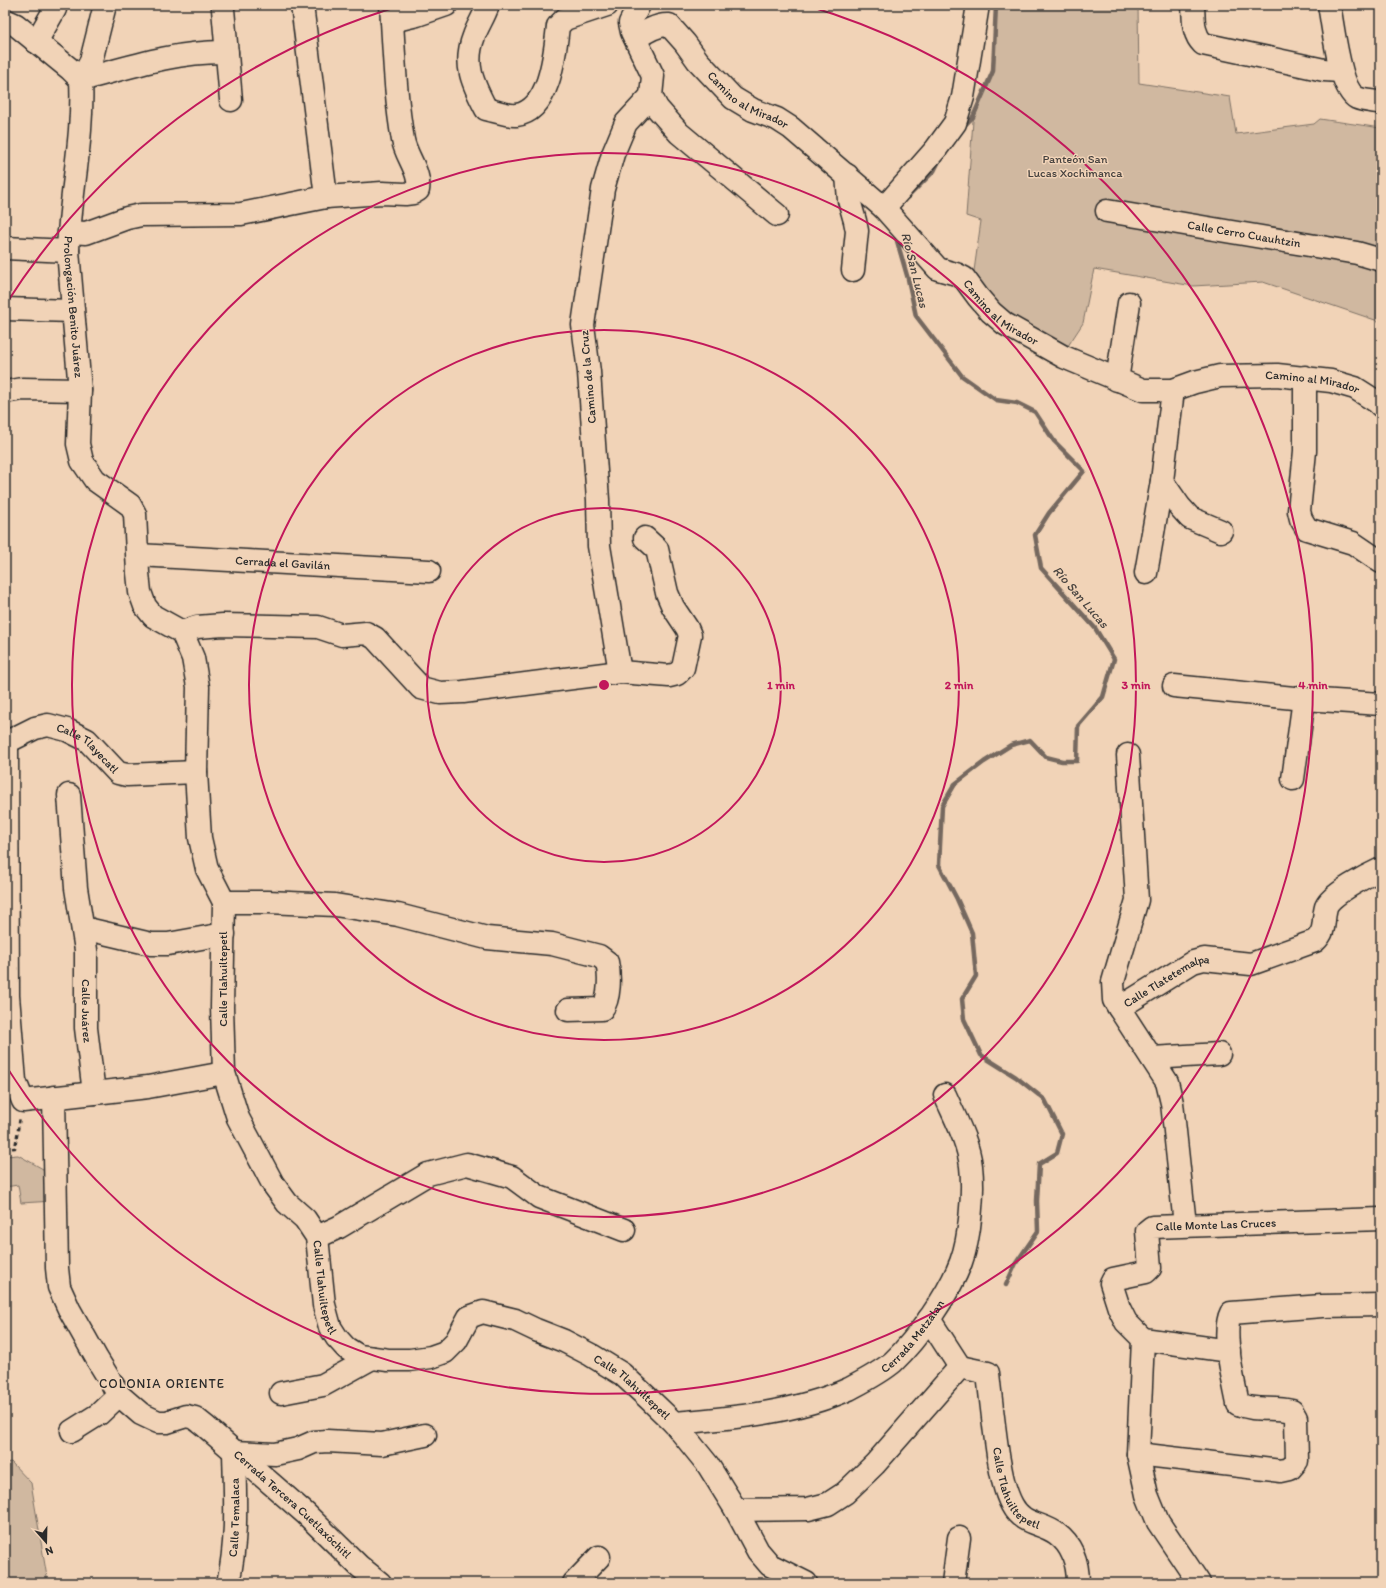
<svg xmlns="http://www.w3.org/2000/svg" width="1386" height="1588" font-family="Itim,sans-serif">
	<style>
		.green { fill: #d0b8a0; stroke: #7e7266 }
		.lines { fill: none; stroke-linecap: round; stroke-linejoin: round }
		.stream { stroke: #74685e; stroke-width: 4.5 }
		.minor-casing { stroke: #2b2b2b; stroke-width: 25 }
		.path { stroke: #2b2b2b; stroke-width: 2.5; stroke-dasharray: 4 3; stroke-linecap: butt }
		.minor { stroke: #f1d3b7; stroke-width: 22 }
		.ring { fill: none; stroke: #c2185b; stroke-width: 2 }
		.labels { text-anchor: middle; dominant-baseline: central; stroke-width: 3; stroke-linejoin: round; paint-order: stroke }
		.street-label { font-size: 12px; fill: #2b2b2b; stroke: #f1d3b7 }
		.park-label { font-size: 12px; fill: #44403d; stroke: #f1d3b7 }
		.water-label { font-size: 13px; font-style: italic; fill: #494440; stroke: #f1d3b7 }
		.neighbourhood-label { font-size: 13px; letter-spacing: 1px; fill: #2b2b2b; stroke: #f1d3b7 }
		.centre { fill: #c2185b; stroke: #f1d3b7; stroke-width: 2 }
		.ring-label { font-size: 12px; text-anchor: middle; font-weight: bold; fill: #c2185b; stroke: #f1d3b7; stroke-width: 3; stroke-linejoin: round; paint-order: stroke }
	</style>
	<rect width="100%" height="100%" fill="#f1d3b7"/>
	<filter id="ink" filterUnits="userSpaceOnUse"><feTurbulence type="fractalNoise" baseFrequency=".025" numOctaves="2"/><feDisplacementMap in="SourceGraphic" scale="8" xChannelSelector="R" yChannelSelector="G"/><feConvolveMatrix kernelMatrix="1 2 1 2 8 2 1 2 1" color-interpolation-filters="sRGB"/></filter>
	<g filter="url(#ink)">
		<g class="green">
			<path d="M 995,5 L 1138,5 L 1139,83 L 1230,97 L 1236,134 L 1314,124 L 1320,119 L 1381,128 L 1381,322 L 1263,282 L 1193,286 L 1094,269 L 1083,323 L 1066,349 L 1009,320 L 973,278 L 981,221 L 966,216 L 973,121 L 993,71 Z"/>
			<path d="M 18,1155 L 43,1169 L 53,1185 L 53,1201 L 21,1203 L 18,1185 L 5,1187 L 5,1156 Z"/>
			<path d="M 11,1462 L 31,1483 L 48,1583 L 5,1583 L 5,1463 Z"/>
		</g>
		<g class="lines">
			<g class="stream">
				<path d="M 963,127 L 973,117 L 993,71 L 996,5"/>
				<path d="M 908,197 L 934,171 L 940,159"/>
				<path d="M 895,234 L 908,279 L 916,316 L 962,376 L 996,400 L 1017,403 L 1035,412 L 1054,441 L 1084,471 L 1049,513 L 1035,535 L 1041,568 L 1095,628 L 1114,659 L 1103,697 L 1078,726 L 1077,761 L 1062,761 L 1046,757 L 1030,740 L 1011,745 L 984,762 L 955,784 L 942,806 L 939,865 L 957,899 L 972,933 L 976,976 L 962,999 L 964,1019 L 981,1055 L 1016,1077 L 1045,1100 L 1062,1134 L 1057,1153 L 1039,1164 L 1037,1201 L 1038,1231 L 1016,1263 L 1006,1285"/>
			</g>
			<defs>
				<g id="minor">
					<path d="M 105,5 L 91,61 L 81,80 C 129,67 177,51 227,52"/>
					<path d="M 302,5 L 326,197"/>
					<path d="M 488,5 C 484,17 478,25 474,36 C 463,64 473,84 486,109 C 495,111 508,116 516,115 C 550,111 555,53 558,26 L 565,19 L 607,5"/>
					<path d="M 639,5 L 630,23 L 632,32 L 653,76 L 651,96"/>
					<path d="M 1193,5 C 1194,19 1192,33 1203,44 L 1324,70 L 1341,71"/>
					<path d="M 1329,5 C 1333,24 1339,89 1357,98 C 1364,101 1374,101 1381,103"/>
					<path d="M 223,9 L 231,100"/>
					<path id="s1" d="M 5,20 L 16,25 L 70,69 L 81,80 C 84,137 70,194 68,251 L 80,390 L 78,444 L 82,461 L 95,480 L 130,505 L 135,514 L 138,573 L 140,592 L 145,606 L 153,616 L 182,632 L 193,658 L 198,687 L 196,772 L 200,838 L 207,869 L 224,902 L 222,1007 L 224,1073 L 238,1118 L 273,1184 L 287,1203 L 305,1219 L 317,1237 L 324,1305 L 330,1327 L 337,1338 L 346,1348 L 359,1356 L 388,1360 L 410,1360 L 431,1357 L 445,1352 L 456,1341 L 469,1317 L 483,1312 L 515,1320 L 536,1330 L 564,1341 L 591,1355 L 622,1374 L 648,1398 L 674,1423 L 708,1465 L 736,1510 L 758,1551 L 770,1565 L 806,1583"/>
					<path d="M 392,21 L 417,15 L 446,5"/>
					<path id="s2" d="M 636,38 C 645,32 657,24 669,25 L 685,43 L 698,61 L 733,98 L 753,110 L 777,119 L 791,128 L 884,208 L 938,269 L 956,274 L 964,278 L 978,297 L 991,312 L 1005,324 L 1064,357 L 1143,390 L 1173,390 L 1195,382 L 1220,376 L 1277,375 L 1331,381 L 1355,388 L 1377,402 L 1381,406"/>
					<path d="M 36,42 L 55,9 L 55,5"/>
					<path d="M 651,96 L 657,108 L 679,133 L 777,215"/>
					<path d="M 847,175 L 849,200 L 855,221 L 857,231 L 853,270"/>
					<path d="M 884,208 L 936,149 L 955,123 L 963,97 L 978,5"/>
					<path id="s3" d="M 1107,211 L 1357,253 L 1381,260"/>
					<path d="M 69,232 L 86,233 L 127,218 L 141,215 L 241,214 L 326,197 L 382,193 L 405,194 L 413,193 L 418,190 C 421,172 406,157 403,140 C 395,96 394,50 391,5"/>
					<path d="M 5,248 L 68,251"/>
					<path d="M 5,309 L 72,311"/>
					<path d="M 1305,377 L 1305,451 L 1299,511 L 1301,519 L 1307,529 L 1353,543 L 1381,562"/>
					<path d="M 1117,380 L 1129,303"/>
					<path d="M 5,392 L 22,389 L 80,390"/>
					<path d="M 1162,481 L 1180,507 L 1190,518 L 1221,531"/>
					<path id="s4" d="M 138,555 L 429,571"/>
					<path d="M 1146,573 L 1162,481 L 1173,390"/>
					<path d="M 182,632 L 197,627 L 223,625 L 318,627 L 342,635 L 366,633 L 375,638 L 421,688 L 440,693 L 463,692 L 620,672 L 669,676 L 677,674 L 683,668 L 690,635 L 687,628 L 673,607 L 667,593 L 657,549 L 645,538"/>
					<path d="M 620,672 L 599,546 L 598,500 L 589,372 L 583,325 L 603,189 L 613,154 L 626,123 L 651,96"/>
					<path d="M 1174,686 L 1304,699 L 1381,704"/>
					<path d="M 7,742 L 8,996 L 15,1081 L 23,1101 L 148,1087 L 224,1073"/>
					<path id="s5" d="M 5,743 L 35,728 L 48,725 L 67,730 L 87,740 L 118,773 L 127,775 L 196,772"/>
					<path d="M 1293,779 L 1304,699"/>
					<path id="s6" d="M 69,795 L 76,888 L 86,950 L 86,1028 L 94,1093"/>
					<path d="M 224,902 L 268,902 L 335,905 L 398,915 L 487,938 L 552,944 L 599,956 L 607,962 C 610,975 610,999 602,1009 L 568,1010"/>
					<path d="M 83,928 L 151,944 L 168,944 L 224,934"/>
					<path d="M 1119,1008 L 1114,1000 L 1113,982 L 1137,900 L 1128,755"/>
					<path d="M 1152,1058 L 1219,1054"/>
					<path id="s7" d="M 54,1097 L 57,1268 L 59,1287 L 69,1309 L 97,1359 L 119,1395 L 141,1414 L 158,1422 L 167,1422 L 186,1416 L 195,1418 L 205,1426 L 306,1514 L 359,1566 L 380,1583"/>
					<path id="s8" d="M 1185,1225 L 1172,1103 L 1167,1082 L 1119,1008 L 1193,962 L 1204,959 L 1251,964 L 1315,941 C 1327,930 1322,921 1326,907 C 1331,894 1368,875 1381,869"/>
					<path d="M 317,1237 L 339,1227 L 428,1174 L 467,1164 L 512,1177 L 539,1197 L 624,1230"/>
					<path d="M 929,1319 L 960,1367"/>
					<path d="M 1143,1339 L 1229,1351"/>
					<path id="s9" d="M 960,1367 L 988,1373 C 991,1401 994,1428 998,1455 C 1001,1472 1004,1490 1012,1505 C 1023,1526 1042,1522 1057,1534 C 1073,1546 1078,1565 1078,1583"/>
					<path d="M 281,1393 L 323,1385 L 372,1358"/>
					<path id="s10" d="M 674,1423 C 732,1418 795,1413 849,1389 C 864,1381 880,1373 893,1362 C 918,1338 949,1294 961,1262 C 970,1238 974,1192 971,1166 C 968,1141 955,1118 945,1095"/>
					<path d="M 72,1431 L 99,1414 L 119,1395"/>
					<path d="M 1138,1454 L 1281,1471 L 1290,1469 L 1297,1461 L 1296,1418 L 1292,1411 C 1274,1406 1255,1412 1238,1404 C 1234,1383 1221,1332 1231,1313 L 1322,1306 L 1381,1305"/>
					<path d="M 736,1510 L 808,1509 L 828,1504 L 845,1493 L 875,1464 L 960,1367"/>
					<path id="s11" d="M 228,1583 C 238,1540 235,1496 234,1452 L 275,1454 L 298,1449 L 314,1442 L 327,1441 L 382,1444 L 425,1435"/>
					<path d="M 574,1583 L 599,1557"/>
					<path d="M 953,1583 L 959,1538"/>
					<path id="s12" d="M 1199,1583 L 1158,1522 L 1147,1495 L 1138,1454 L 1143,1339 L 1126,1322 L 1119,1308 L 1111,1283 L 1113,1279 L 1146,1272 L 1150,1268 L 1147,1231 L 1152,1227 L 1381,1219"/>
				</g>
			</defs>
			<use href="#minor" class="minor-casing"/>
			<path class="path" d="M 5,1149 L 15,1148 L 20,1117"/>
			<use href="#minor" class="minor"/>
		</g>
	</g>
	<g class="ring">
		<circle cx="604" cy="685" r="177"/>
		<circle cx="604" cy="685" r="355"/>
		<circle cx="604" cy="685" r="532"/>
		<path d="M6 304A709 709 0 0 1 403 5M805 5A709 709 0 1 1 6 1066"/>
	</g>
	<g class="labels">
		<g class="street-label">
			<text stroke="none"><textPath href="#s2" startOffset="147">Camino al Mirador</textPath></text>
			<text stroke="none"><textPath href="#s3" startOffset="139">Calle Cerro Cuauhtzin</textPath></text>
			<text stroke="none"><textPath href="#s1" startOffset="325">Prolongación Benito Juárez</textPath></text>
			<text stroke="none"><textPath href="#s2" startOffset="482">Camino al Mirador</textPath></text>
			<text transform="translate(588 377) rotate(-95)">Camino de la Cruz</text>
			<text stroke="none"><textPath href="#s2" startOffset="818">Camino al Mirador</textPath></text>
			<text stroke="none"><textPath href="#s4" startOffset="145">Cerrada el Gavilán</textPath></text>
			<text stroke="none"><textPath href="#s5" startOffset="94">Calle Tlayecatl</textPath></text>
			<text transform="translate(223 979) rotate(-90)">Calle Tlahuiltepetl</text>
			<text stroke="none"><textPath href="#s8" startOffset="288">Calle Tlatetemalpa</textPath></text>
			<text stroke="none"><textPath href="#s6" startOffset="217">Calle Juárez</textPath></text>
			<text stroke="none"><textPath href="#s12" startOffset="477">Calle Monte Las Cruces</textPath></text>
			<text stroke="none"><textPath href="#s1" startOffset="1386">Calle Tlahuiltepetl</textPath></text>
			<text stroke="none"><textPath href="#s10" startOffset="263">Cerrada Metzalan</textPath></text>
			<text stroke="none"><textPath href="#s1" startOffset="1782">Calle Tlahuiltepetl</textPath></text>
			<text stroke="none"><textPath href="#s9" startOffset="151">Calle Tlahuiltepetl</textPath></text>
			<text stroke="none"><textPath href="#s7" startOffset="530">Cerrada Tercera Cuetlaxóchitl</textPath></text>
			<text stroke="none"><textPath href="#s11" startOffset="66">Calle Temalaca</textPath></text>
		</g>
		<g class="park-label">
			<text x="1075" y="159">Panteón San<tspan x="1075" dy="14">Lucas Xochimanca</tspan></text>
		</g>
		<g class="water-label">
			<text transform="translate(915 270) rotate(76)">Río San Lucas</text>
			<text transform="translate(1081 597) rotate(49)">Río San Lucas</text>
		</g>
		<g class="neighbourhood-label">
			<text x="162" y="1383">COLONIA ORIENTE</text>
		</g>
	</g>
	<circle cx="604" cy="685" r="6" class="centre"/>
	<g class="ring-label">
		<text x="781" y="689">1 min</text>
		<text x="959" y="689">2 min</text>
		<text x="1136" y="689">3 min</text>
		<text x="1313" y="689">4 min</text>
	</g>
	<rect width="1386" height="1588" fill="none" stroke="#f1d3b7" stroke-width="20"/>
	<rect x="10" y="10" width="1366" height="1568" fill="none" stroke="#2b2b2b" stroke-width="1.5" filter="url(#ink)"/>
	<g transform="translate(46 1542) rotate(160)" stroke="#f1d3b7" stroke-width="3" paint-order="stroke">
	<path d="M0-3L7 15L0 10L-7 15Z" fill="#2b2b2b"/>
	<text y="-6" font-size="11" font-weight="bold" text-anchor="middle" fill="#2b2b2b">N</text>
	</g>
</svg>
